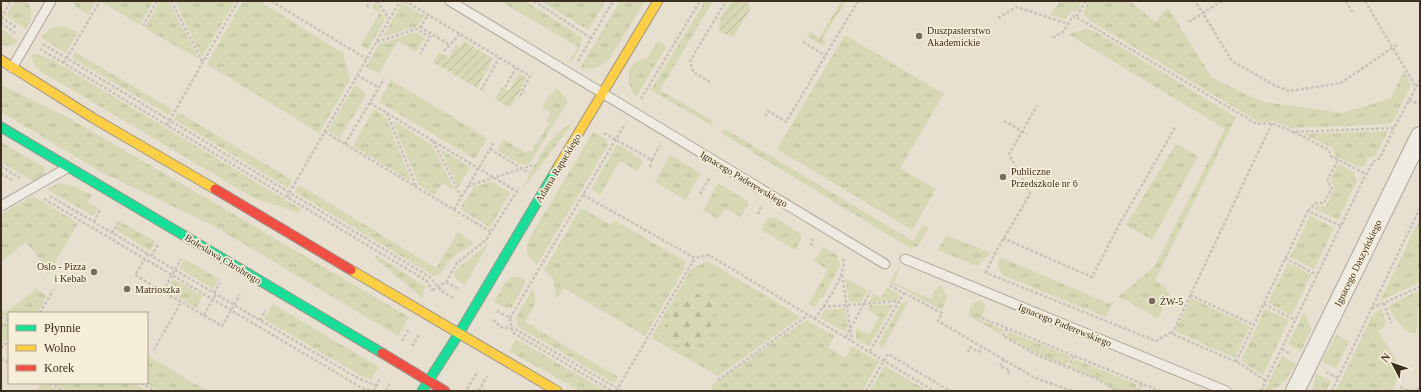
<svg xmlns="http://www.w3.org/2000/svg" width="1421" height="392" font-family="'Times New Roman',serif">
	<style>
		.grass { fill: url(#grass-tufts) }
		.forest { fill: url(#forest-firs) }
		.garden { fill: url(#garden-furrows) }
		.lines { fill: none; stroke-linecap: round; stroke-linejoin: round }
		.lane-casing { stroke: #ada599; stroke-width: 11 }
		.street-casing { stroke: #ada599; stroke-width: 20 }
		.fast-casing { stroke: #9c958a; stroke-width: 11 }
		.slow-casing { stroke: #9c958a; stroke-width: 11 }
		.jam-casing { stroke: #9c958a; stroke-width: 11 }
		.path { stroke: #c8c2b9; stroke-width: 2.5; stroke-dasharray: 3 2; stroke-linecap: butt }
		.lane { stroke: #efebe3; stroke-width: 9 }
		.street { stroke: #efebe3; stroke-width: 18 }
		.fast { stroke: #16e098; stroke-width: 9 }
		.slow { stroke: #ffcf43; stroke-width: 9 }
		.jam { stroke: #f24e42; stroke-width: 9 }
		.poi-dot { fill: #786c5e; stroke: #f7eed8; stroke-width: 1.5 }
		.labels { text-anchor: middle; dominant-baseline: central; stroke-width: 3.5; stroke-linejoin: round; paint-order: stroke }
		.poi-label { font-size: 10px; fill: #3d2e20; stroke: #f7eed8; text-anchor: start }
		.street-label { font-size: 10px; fill: #3d2e20; stroke: #f7eed8 }
	</style>
	<defs>
		<pattern id="grass-tufts" width="24" height="20" patternUnits="userSpaceOnUse"><rect width="24" height="20" fill="#d6d7b3"/><path d="M3 7l-1-3M5 7V3M7 7l1-3M15 17l-1-3M17 17v-4M19 17l1-3" fill="none" stroke="#b9b99a"/></pattern>
		<pattern id="forest-firs" width="22" height="20" patternUnits="userSpaceOnUse"><rect width="22" height="20" fill="#d6d7b3"/><path d="M5 1l3.5 6h-7zM16 11l3.5 6h-7z" fill="#b9b99a"/></pattern>
		<pattern id="garden-furrows" width="10" height="10" patternUnits="userSpaceOnUse"><rect width="10" height="10" fill="#d6d7b3"/><path d="M-1 1l2-2M0 10L10 0M9 11l2-2" fill="none" stroke="#b9b99a"/></pattern>
	</defs>
	<rect width="100%" height="100%" fill="#e7e0d1"/>
	<g class="grass">
		<path d="M 15,1 L 27,1 C 34,11 32,19 26,29 L 6,16 Z"/>
		<path d="M 72,1 L 96,1 L 88,15 L 76,7 Z"/>
		<path d="M 104,1 L 153,1 L 140,25 L 103,3 Z"/>
		<path d="M 160,1 L 168,1 L 199,59 L 145,28 Z"/>
		<path d="M 175,1 L 235,1 L 202,57 Z"/>
		<path d="M 243,1 L 259,1 L 343,53 L 350,80 L 319,133 L 207,64 Z"/>
		<path d="M 500,1 L 525,1 L 582,37 L 579,49 L 571,63 L 569,61 L 578,47 Z"/>
		<path d="M 541,1 L 606,1 L 588,30 Z"/>
		<path d="M 620,1 L 645,1 L 610,58 C 602,67 592,70 580,68 Z"/>
		<path d="M 705,1 L 713,1 L 660,90 L 713,121 L 711,125 L 651,90 Z"/>
		<path d="M 1060,1 L 1082,1 L 1076,12 L 1072,10 L 1066,19 L 1051,15 Z"/>
		<path d="M 1089,1 L 1130,1 L 1155,22 L 1164,11 L 1169,9 L 1212,78 L 1264,102 L 1343,113 L 1391,98 L 1404,70 L 1411,85 L 1392,123 L 1387,124 L 1291,128 L 1273,121 L 1259,122 L 1089,20 L 1083,13 Z"/>
		<path d="M 375,2 L 385,19 L 368,50 L 361,45 L 380,12 L 372,8 Z"/>
		<path d="M 402,3 L 424,16 L 418,26 L 383,37 Z"/>
		<path d="M 62,26 L 78,32 L 66,53 L 41,38 L 50,28 Z"/>
		<path d="M 1,28 L 18,41 L 11,46 L 1,45 Z"/>
		<path d="M 1086,29 L 1094,31 L 1236,117 L 1155,281 L 1165,287 L 1169,294 L 1158,319 L 1130,302 L 1118,297 L 1154,267 L 1225,129 L 1068,34 Z"/>
		<path d="M 415,32 L 425,38 L 416,52 L 398,41 L 379,73 L 366,67 L 379,44 Z"/>
		<path d="M 845,35 L 944,94 L 900,168 L 936,189 L 912,230 L 777,149 Z"/>
		<path d="M 658,41 L 667,46 L 636,97 C 624,82 625,62 647,58 Z"/>
		<path d="M 75,52 L 172,109 L 169,115 L 72,58 Z"/>
		<path d="M 32,53 L 51,59 L 301,209 L 300,213 L 254,198 L 59,82 C 47,75 31,70 32,53 Z"/>
		<path d="M 391,80 L 487,138 L 475,159 L 379,102 Z"/>
		<path d="M 1,85 L 71,119 L 409,317 L 398,336 L 212,225 L 105,174 L 1,112 Z"/>
		<path d="M 355,85 L 362,90 L 366,95 L 340,138 L 328,131 Z"/>
		<path d="M 557,88 L 568,101 L 529,164 L 521,165 L 497,150 L 503,139 L 524,152 L 532,151 L 549,123 L 546,121 L 551,113 L 542,107 L 548,97 Z"/>
		<path d="M 374,109 L 386,117 L 411,181 L 353,146 Z"/>
		<path d="M 178,112 L 292,180 L 288,188 L 174,119 Z"/>
		<path d="M 392,120 L 431,144 L 455,191 L 442,183 L 434,195 L 419,185 Z"/>
		<path d="M 573,123 L 519,194 C 532,172 548,132 573,123 Z"/>
		<path d="M 725,129 L 913,241 L 923,225 L 929,228 L 918,246 L 910,248 L 721,133 Z"/>
		<path d="M 1388,131 L 1375,156 L 1368,158 L 1364,166 L 1357,166 L 1335,156 L 1333,148 L 1303,134 Z"/>
		<path d="M 593,132 L 606,139 L 608,145 L 537,265 L 527,254 L 527,242 Z"/>
		<path d="M 1,142 L 44,167 L 46,173 L 34,182 L 1,162 Z"/>
		<path d="M 617,144 L 640,158 L 643,162 L 637,171 L 620,161 L 600,195 L 591,189 Z"/>
		<path d="M 1176,144 L 1198,156 L 1152,240 L 1126,225 Z"/>
		<path d="M 440,149 L 470,167 L 458,187 Z"/>
		<path d="M 670,155 L 701,173 L 685,200 L 655,182 Z"/>
		<path d="M 1338,164 L 1354,172 L 1357,181 L 1338,220 L 1315,209 L 1316,206 L 1326,207 L 1335,186 L 1330,181 Z"/>
		<path d="M 492,181 L 510,193 L 490,227 L 460,209 L 474,187 Z"/>
		<path d="M 60,183 L 73,186 L 92,195 L 88,202 L 98,208 L 93,216 L 46,189 Z"/>
		<path d="M 718,183 L 749,202 L 741,217 L 725,208 L 718,219 L 703,210 Z"/>
		<path d="M 299,185 L 436,268 L 458,232 L 474,243 L 450,259 L 440,274 L 434,276 L 295,192 Z"/>
		<path d="M 33,196 L 78,223 L 48,275 L 39,258 L 26,242 L 1,262 L 1,214 Z"/>
		<path d="M 581,208 L 611,225 L 614,220 L 685,261 L 685,267 L 645,336 L 564,288 L 557,299 L 553,279 L 544,270 Z"/>
		<path d="M 1310,216 L 1334,228 L 1314,269 L 1290,257 Z"/>
		<path d="M 774,217 L 801,234 L 801,240 L 795,250 L 761,230 L 767,219 Z"/>
		<path d="M 1420,218 L 1420,282 L 1380,301 Z"/>
		<path d="M 121,222 L 156,242 L 150,251 L 116,230 Z"/>
		<path d="M 946,235 L 989,252 L 990,253 L 977,266 L 938,250 Z"/>
		<path d="M 488,244 L 465,285 L 456,279 L 454,273 L 456,270 Z"/>
		<path d="M 823,247 L 837,255 L 840,265 L 823,298 L 820,298 L 815,307 L 808,304 L 828,270 L 814,261 Z"/>
		<path d="M 376,255 L 425,286 L 422,298 L 375,258 Z"/>
		<path d="M 1000,257 L 1110,304 L 1113,301 L 1106,317 L 1005,276 C 997,271 997,265 1000,257 Z"/>
		<path d="M 184,259 L 219,279 L 213,289 L 179,268 Z"/>
		<path d="M 708,261 L 801,317 L 718,376 L 651,338 L 691,269 Z"/>
		<path d="M 1288,263 L 1311,275 L 1292,315 L 1268,303 Z"/>
		<path d="M 899,266 L 900,267 L 894,283 L 931,299 L 935,289 L 941,286 L 947,297 L 942,310 L 890,282 Z"/>
		<path d="M 511,277 L 519,277 L 526,281 L 512,307 L 506,308 L 494,302 L 506,281 Z"/>
		<path d="M 845,278 L 867,290 L 861,302 L 849,302 Z"/>
		<path d="M 173,279 L 203,296 L 196,308 L 166,290 Z"/>
		<path d="M 887,287 L 900,295 L 897,300 L 869,302 L 873,293 L 881,298 Z"/>
		<path d="M 533,288 L 536,301 L 525,322 L 618,377 L 614,383 L 517,326 L 516,317 Z"/>
		<path d="M 36,289 L 47,296 L 38,313 L 9,313 L 9,319 L 1,315 L 1,308 L 5,313 Z"/>
		<path d="M 1420,290 L 1416,332 L 1413,334 C 1410,331 1408,333 1405,330 C 1398,322 1393,316 1388,306 Z"/>
		<path d="M 1191,298 L 1250,326 L 1235,358 L 1175,331 Z"/>
		<path d="M 909,301 L 882,349 L 879,343 L 901,304 Z"/>
		<path d="M 977,301 L 982,301 L 986,306 L 981,320 L 1004,330 L 1001,334 L 969,316 C 968,310 971,304 977,301 Z"/>
		<path d="M 273,304 L 379,367 L 371,379 L 363,377 L 264,319 Z"/>
		<path d="M 870,305 L 893,305 L 869,346 L 856,339 L 856,328 L 869,335 L 879,317 L 867,309 Z"/>
		<path d="M 845,308 L 848,325 L 845,332 L 820,318 L 825,310 Z"/>
		<path d="M 1265,309 L 1289,320 L 1263,375 L 1241,361 Z"/>
		<path d="M 1382,309 L 1386,325 L 1378,331 L 1400,366 L 1398,377 L 1392,391 L 1379,389 L 1378,391 L 1336,391 L 1373,314 Z"/>
		<path d="M 1304,312 L 1312,329 L 1301,351 L 1288,344 Z"/>
		<path d="M 1,320 L 9,324 L 9,338 L 1,343 Z"/>
		<path d="M 806,320 L 835,336 L 828,347 L 845,358 L 852,346 L 879,362 L 862,391 L 710,391 L 714,383 Z"/>
		<path d="M 1009,332 L 1070,356 L 1070,359 L 1066,366 L 1037,354 L 1006,337 Z"/>
		<path d="M 1336,335 L 1349,341 L 1336,368 L 1322,361 Z"/>
		<path d="M 516,339 L 606,391 L 580,391 L 509,351 Z"/>
		<path d="M 147,355 L 207,391 L 159,391 L 146,383 Z"/>
		<path d="M 1282,356 L 1296,364 C 1288,377 1280,391 1264,391 Z"/>
		<path d="M 1074,359 L 1136,384 L 1137,390 L 1119,391 L 1096,378 L 1072,368 L 1071,366 Z"/>
		<path d="M 885,366 L 924,389 L 923,391 L 870,391 Z"/>
		<path d="M 1316,374 L 1331,381 L 1326,391 L 1312,391 Z"/>
		<path d="M 39,383 L 45,383 L 59,391 L 37,391 L 40,384 Z"/>
		<path d="M 53,383 L 134,383 L 148,391 L 67,391 Z"/>
	</g>
	<path class="forest" d="M 689,293 C 701,294 707,296 715,306 L 710,330 L 693,348 L 678,345 L 661,334 C 669,319 675,304 689,293 Z"/>
	<g class="garden">
		<path d="M 732,1 L 747,1 L 751,8 L 733,37 L 722,33 L 718,29 L 722,14 Z"/>
		<path d="M 842,1 L 846,1 L 822,39 L 826,42 L 823,46 L 807,36 L 810,32 L 819,38 Z"/>
		<path d="M 464,41 L 493,59 L 477,88 L 433,62 L 439,52 L 449,57 L 456,45 L 460,47 Z"/>
		<path d="M 519,73 L 527,78 L 510,108 L 495,99 L 502,87 L 509,91 Z"/>
	</g>
	<g class="lines">
		<defs>
			<g id="lane">
				<path d="M 450,1 L 885,264"/>
				<path d="M 12,68 L 51,1"/>
				<path d="M 1,206 L 67,168"/>
				<path d="M 905,259 L 1226,391"/>
			</g>
			<path id="street" d="M 1295,391 L 1420,136"/>
			<g id="fast">
				<path d="M 1,127 L 382,353"/>
				<path d="M 422,391 L 458,335 L 558,167"/>
			</g>
			<g id="slow">
				<path d="M 1,60 L 93,118 L 215,189"/>
				<path d="M 558,167 L 658,1"/>
				<path d="M 351,270 L 557,391"/>
			</g>
			<g id="jam">
				<path d="M 215,189 L 351,270"/>
				<path d="M 382,353 L 445,391"/>
			</g>
		</defs>
		<use href="#lane" class="lane-casing"/>
		<use href="#street" class="street-casing"/>
		<use href="#fast" class="fast-casing"/>
		<use href="#slow" class="slow-casing"/>
		<use href="#jam" class="jam-casing"/>
		<g class="path">
			<path d="M 171,1 L 203,63"/>
			<path d="M 271,1 L 367,59"/>
			<path d="M 377,1 L 389,19"/>
			<path d="M 405,1 L 530,76 L 519,98"/>
			<path d="M 534,1 L 591,38"/>
			<path d="M 1086,1 L 1076,17 L 1257,124 L 1272,123 L 1293,132 L 1394,128 L 1420,80"/>
			<path d="M 1222,1 L 1203,13 L 1232,61 L 1274,85 L 1289,91 L 1341,83 L 1398,44"/>
			<path d="M 1346,1 L 1353,13"/>
			<path d="M 1365,1 L 1416,87"/>
			<path d="M 367,7 L 370,1"/>
			<path d="M 1,17 L 17,28"/>
			<path d="M 1,18 L 11,1"/>
			<path d="M 998,18 L 1017,7 L 1069,24"/>
			<path d="M 1189,22 L 1203,13 L 1195,1"/>
			<path d="M 1,23 L 15,33"/>
			<path d="M 143,26 L 157,1"/>
			<path d="M 420,27 L 450,45"/>
			<path d="M 420,28 L 428,15"/>
			<path d="M 1053,38 L 1064,31 L 1073,16 L 1076,17"/>
			<path d="M 377,42 L 416,29 L 430,37 L 420,54"/>
			<path d="M 803,42 L 825,55"/>
			<path d="M 43,44 L 430,277 L 442,291 L 455,299"/>
			<path d="M 40,49 L 427,281 L 432,290 L 431,292"/>
			<path d="M 444,51 L 460,34"/>
			<path d="M 578,61 L 613,1"/>
			<path d="M 64,63 L 100,1"/>
			<path d="M 357,75 L 378,87"/>
			<path d="M 710,82 L 693,72 L 690,61 L 726,1"/>
			<path d="M 505,87 L 516,68"/>
			<path d="M 481,90 L 499,58"/>
			<path d="M 641,99 L 700,1"/>
			<path d="M 1409,100 L 1420,104"/>
			<path d="M 370,103 L 516,191"/>
			<path d="M 387,113 L 416,186"/>
			<path d="M 765,116 L 768,111 L 786,122 L 858,1"/>
			<path d="M 1004,121 L 1027,134"/>
			<path d="M 167,125 L 238,1"/>
			<path d="M 325,132 L 491,232 L 519,188"/>
			<path d="M 1294,132 L 1329,150 L 1331,156 L 1366,174"/>
			<path d="M 604,133 L 652,160 L 660,146"/>
			<path d="M 433,141 L 461,197"/>
			<path d="M 345,144 L 384,79"/>
			<path d="M 490,149 L 529,173"/>
			<path d="M 1,166 L 20,178"/>
			<path d="M 650,167 L 652,160"/>
			<path d="M 1,173 L 14,181"/>
			<path d="M 468,186 L 533,165"/>
			<path d="M 700,194 L 710,177"/>
			<path d="M 583,195 L 695,258 L 709,255 L 934,391"/>
			<path d="M 50,196 L 356,377 L 376,386"/>
			<path d="M 287,197 L 400,1"/>
			<path d="M 44,199 L 362,388 L 373,391"/>
			<path d="M 454,210 L 494,142"/>
			<path d="M 1308,211 L 1316,203 L 1324,203 L 1332,188 L 1327,181 L 1338,160"/>
			<path d="M 758,214 L 761,207"/>
			<path d="M 94,222 L 100,210"/>
			<path d="M 112,233 L 119,222"/>
			<path d="M 1003,238 L 1092,277 L 1120,223 L 1176,126"/>
			<path d="M 811,246 L 813,238"/>
			<path d="M 148,254 L 135,275 L 222,326 L 240,295"/>
			<path d="M 151,256 L 158,245"/>
			<path d="M 1285,258 L 1317,275"/>
			<path d="M 984,272 L 1156,341 L 1170,333 L 1239,363 L 1266,381"/>
			<path d="M 986,273 L 994,255 L 1030,194 L 1009,154 L 1037,106"/>
			<path d="M 842,275 L 852,340"/>
			<path d="M 446,282 L 460,290"/>
			<path d="M 433,290 L 446,282 L 457,263 L 486,240 L 491,232"/>
			<path d="M 163,291 L 181,259"/>
			<path d="M 214,293 L 220,283"/>
			<path d="M 904,293 L 942,313 L 938,321 L 1035,378 L 1073,391"/>
			<path d="M 1190,295 L 1254,325"/>
			<path d="M 1384,303 L 1391,323"/>
			<path d="M 1264,304 L 1295,320"/>
			<path d="M 823,307 L 899,301"/>
			<path d="M 1372,308 L 1420,287"/>
			<path d="M 497,311 L 510,318 L 512,332 L 612,391"/>
			<path d="M 40,313 L 53,290"/>
			<path d="M 204,315 L 216,294"/>
			<path d="M 1,317 L 9,321"/>
			<path d="M 510,318 L 625,124"/>
			<path d="M 982,318 L 1160,391"/>
			<path d="M 815,319 C 824,305 848,274 843,258"/>
			<path d="M 260,320 L 266,310"/>
			<path d="M 493,320 L 501,327 L 515,329 L 622,391"/>
			<path d="M 1007,329 L 1003,336 L 1037,355 L 1099,380 L 1117,391"/>
			<path d="M 1420,332 L 1420,335"/>
			<path d="M 1172,334 L 1272,123"/>
			<path d="M 846,337 L 870,292"/>
			<path d="M 402,341 L 409,329"/>
			<path d="M 412,346 L 419,335"/>
			<path d="M 1,348 L 9,341"/>
			<path d="M 1282,349 L 1291,354"/>
			<path d="M 154,350 L 181,302"/>
			<path d="M 870,351 L 904,293 L 889,285"/>
			<path d="M 968,352 L 970,347 L 979,352 L 982,346"/>
			<path d="M 1,359 L 9,363"/>
			<path d="M 1004,359 L 1000,366 L 1010,371 L 1007,375"/>
			<path d="M 1236,362 L 1308,211 L 1341,226"/>
			<path d="M 1069,368 L 1073,356"/>
			<path d="M 1326,372 L 1338,378"/>
			<path d="M 718,380 L 808,315"/>
			<path d="M 50,383 L 63,391"/>
			<path d="M 141,383 L 155,391"/>
			<path d="M 1400,387 L 1409,391"/>
			<path d="M 467,389 L 478,371"/>
			<path d="M 374,391 L 380,378"/>
			<path d="M 386,391 L 390,383"/>
			<path d="M 479,391 L 487,376"/>
			<path d="M 616,391 L 695,258"/>
			<path d="M 866,391 L 888,354 L 950,391"/>
			<path d="M 1138,391 L 1142,384"/>
			<path d="M 1261,391 L 1366,174 L 1373,162 L 1380,158 L 1394,128"/>
			<path d="M 1332,391 L 1420,208"/>
			<path d="M 1411,391 L 1420,389"/>
		</g>
		<use href="#lane" class="lane"/>
		<use href="#street" class="street"/>
		<use href="#fast" class="fast"/>
		<use href="#slow" class="slow"/>
		<use href="#jam" class="jam"/>
	</g>
	<g class="poi-dot">
		<circle cx="919" cy="36" r="4"/>
		<circle cx="1003" cy="177" r="4"/>
		<circle cx="94" cy="272" r="4"/>
		<circle cx="127" cy="289" r="4"/>
		<circle cx="1152" cy="301" r="4"/>
	</g>
	<g class="labels">
		<g class="poi-label">
			<text x="927" y="30">Duszpasterstwo<tspan x="927" dy="12">Akademickie</tspan></text>
			<text x="1011" y="171">Publiczne<tspan x="1011" dy="12">Przedszkole nr 6</tspan></text>
			<text x="86" y="266" text-anchor="end">Oslo - Pizza<tspan x="86" dy="12">i Kebab</tspan></text>
			<text x="135" y="289">Matrioszka</text>
			<text x="1160" y="301">ŻW-5</text>
		</g>
		<g class="street-label">
			<text transform="translate(558 168) rotate(-59)">Adama Rapackiego</text>
			<text transform="translate(744 179) rotate(31)">Ignacego Paderewskiego</text>
			<text transform="translate(223 259) rotate(31)">Bolesława Chrobrego</text>
			<text transform="translate(1358 263) rotate(-64)">Ignacego Daszyńskiego</text>
			<text transform="translate(1065 325) rotate(22)">Ignacego Paderewskiego</text>
		</g>
	</g>
	<rect width="1421" height="392" fill="none" stroke="#3d2e20" stroke-width="4"/>
	<rect x="8" y="312" width="140" height="72" fill="#f7eed8" stroke="#ada18e"/>
	<rect x="16" y="325" width="20" height="6" fill="#16e098" stroke="#ada18e"/>
	<text x="44" y="332" font-size="12" fill="#3d2e20">Płynnie</text>
	<rect x="16" y="345" width="20" height="6" fill="#ffcf43" stroke="#ada18e"/>
	<text x="44" y="352" font-size="12" fill="#3d2e20">Wolno</text>
	<rect x="16" y="365" width="20" height="6" fill="#f24e42" stroke="#ada18e"/>
	<text x="44" y="372" font-size="12" fill="#3d2e20">Korek</text>
	<g transform="translate(1393 364) rotate(311)" stroke="#f7eed8" stroke-width="3" paint-order="stroke">
	<path d="M0-3L7 15L0 10L-7 15Z" fill="#3d2e20"/>
	<text y="-6" font-size="11" font-weight="bold" text-anchor="middle" fill="#3d2e20">N</text>
	</g>
</svg>
